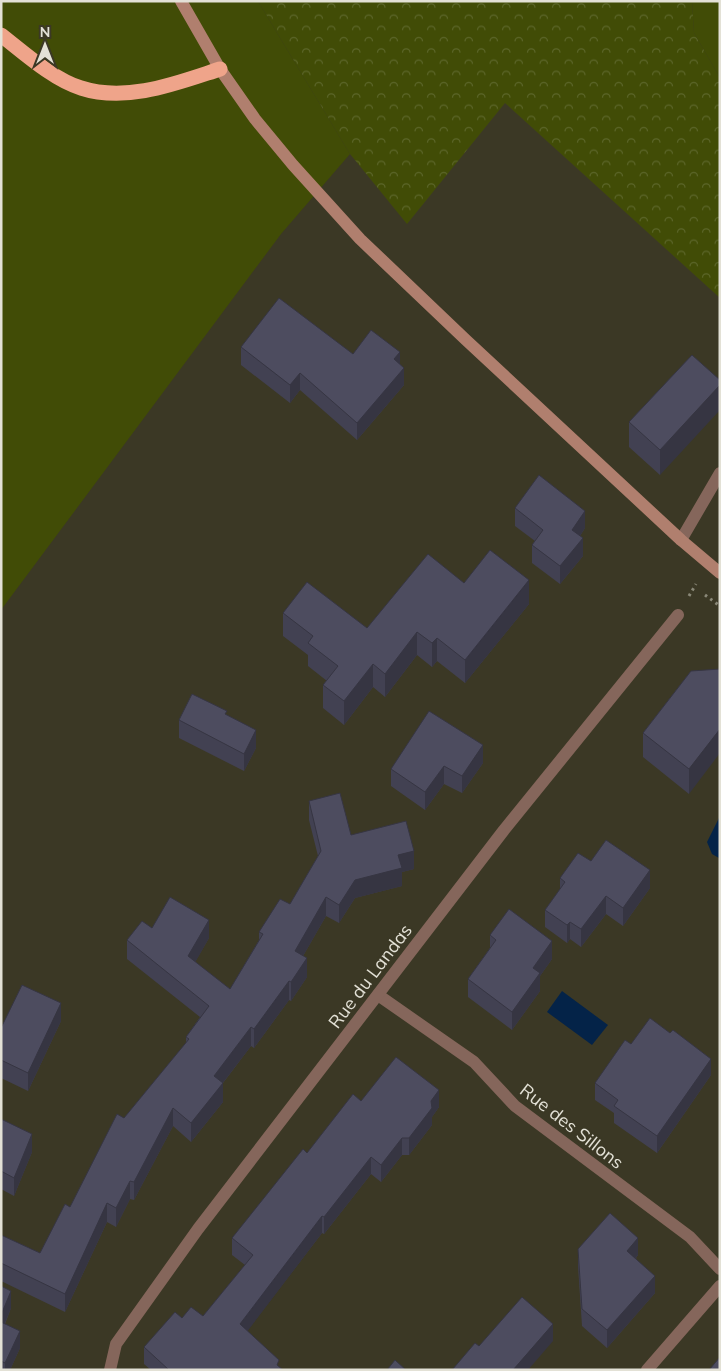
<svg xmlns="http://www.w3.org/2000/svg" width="721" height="1371" font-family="Mulish,sans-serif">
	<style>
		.green { fill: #414c06 }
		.forest { fill: url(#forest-crowns) }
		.water { fill: #042348 }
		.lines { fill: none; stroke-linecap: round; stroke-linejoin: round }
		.path { stroke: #8a8878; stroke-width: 3; stroke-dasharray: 2.5 4; stroke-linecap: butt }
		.lane { stroke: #85665b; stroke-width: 12 }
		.street { stroke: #85665b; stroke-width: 12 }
		.secondary { stroke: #b07f6e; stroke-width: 12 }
		.highway { stroke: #efa48a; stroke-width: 15 }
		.wall { fill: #424152 }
		.shaded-wall { fill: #363542 }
		.building { fill: #4d4c5f; stroke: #363542 }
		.labels { text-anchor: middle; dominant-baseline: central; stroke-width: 4; stroke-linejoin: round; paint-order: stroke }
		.street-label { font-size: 18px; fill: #e3e1d6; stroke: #3b3825 }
	</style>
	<defs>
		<pattern id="forest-crowns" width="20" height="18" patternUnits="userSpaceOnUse" patternTransform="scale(1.25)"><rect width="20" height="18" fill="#414c06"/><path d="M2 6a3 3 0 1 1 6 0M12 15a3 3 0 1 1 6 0" fill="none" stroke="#5c662a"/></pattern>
	</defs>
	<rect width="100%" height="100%" fill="#3b3825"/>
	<g class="green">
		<path d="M 1,1 L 258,1 L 350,154 L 281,234 L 1,610 Z"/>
		<path d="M 692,1 L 720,1 L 720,78 L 694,33 Z"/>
	</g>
	<path class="forest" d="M 258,1 L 692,1 L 694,33 L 720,78 L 720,298 L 505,103 L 407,224 L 350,154 Z"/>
	<g class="water">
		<path d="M 720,816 L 720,858 L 719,858 L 712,854 L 707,842 Z"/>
		<path d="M 562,991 L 608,1025 L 592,1045 L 547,1012 Z"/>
	</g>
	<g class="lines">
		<g class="path">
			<path d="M 705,595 L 720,606"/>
			<path d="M 689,596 L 696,584"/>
		</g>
		<path class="lane" d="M 681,540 L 720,473"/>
		<g class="street">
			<path d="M 378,995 L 474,1062 L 515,1106 L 690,1237 L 720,1269"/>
			<path d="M 110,1370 L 116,1344 L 198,1229 L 504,830 L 678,615"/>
			<path d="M 647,1370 L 720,1286"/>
		</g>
		<path class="secondary" d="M 181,1 L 220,69 L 255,119 L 293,165 L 360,239 L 466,340 L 681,540 L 720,573"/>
		<path class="highway" d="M 1,35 C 24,53 54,80 81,88 C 127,103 177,83 220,69"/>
	</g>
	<g class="wall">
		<path d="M 241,347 L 353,354 L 400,365 L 404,385 L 357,440 L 300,390 L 290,403 L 241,365 Z"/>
		<path d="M 692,355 L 660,475 L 629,447 L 629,422 Z"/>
		<path d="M 515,508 L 585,528 L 580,536 L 583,556 L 560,584 L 532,563 L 532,545 L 535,541 L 515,526 Z"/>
		<path d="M 464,583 L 529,604 L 465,683 L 437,661 L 432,667 L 417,655 L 385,697 L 373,687 L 344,725 L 323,708 L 323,685 L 327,681 L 308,666 L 308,655 L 283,636 L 283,613 L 367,628 Z"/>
		<path d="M 691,671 L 689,794 L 643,757 L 643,733 Z"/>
		<path d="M 227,715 L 256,748 L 244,771 L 179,738 L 179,720 Z"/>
		<path d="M 483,763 L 462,793 L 444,784 L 425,810 L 391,786 L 391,769 Z"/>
		<path d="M 309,801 L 351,835 L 414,869 L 402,872 L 402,886 L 355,898 L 339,923 L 326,916 L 303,956 L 307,977 L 291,1001 L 289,1000 L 254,1048 L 251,1046 L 223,1083 L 223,1102 L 191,1142 L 173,1126 L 134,1200 L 130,1199 L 116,1227 L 107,1222 L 65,1312 L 1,1281 L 1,1235 L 40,1253 L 70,1207 L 124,1118 L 186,1043 L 186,1037 L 200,1017 L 127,959 L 127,940 L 152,928 L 209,938 L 195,962 L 230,989 L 259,940 L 259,932 L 290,904 L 318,856 L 309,820 Z"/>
		<path d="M 591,861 L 650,888 L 623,926 L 606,914 L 581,947 L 570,939 L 567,943 L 545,927 L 545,910 L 560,890 L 560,878 Z"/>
		<path d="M 490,935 L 552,959 L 540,976 L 540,991 L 512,1030 L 468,997 L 468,979 L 490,948 Z"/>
		<path d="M 61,1021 L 28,1091 L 1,1078 L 1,1028 Z"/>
		<path d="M 631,1044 L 711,1075 L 657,1153 L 614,1123 L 614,1113 L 595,1100 L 595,1083 Z"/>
		<path d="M 361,1101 L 439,1107 L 432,1117 L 432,1125 L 409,1155 L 402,1155 L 381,1182 L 371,1174 L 324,1234 L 322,1233 L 247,1331 L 279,1367 L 283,1370 L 151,1370 L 144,1364 L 144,1347 L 182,1318 L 203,1316 L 245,1265 L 232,1255 L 232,1238 L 307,1153 Z"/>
		<path d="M 1,1119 L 32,1152 L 14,1196 L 1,1189 Z"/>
		<path d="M 578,1249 L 638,1255 L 636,1258 L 655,1293 L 607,1348 L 582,1326 L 578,1266 Z"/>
		<path d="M 1,1286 L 11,1308 L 5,1324 L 20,1348 L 10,1370 L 1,1370 Z"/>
	</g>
	<g class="shaded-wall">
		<path d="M 400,352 L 400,370 L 394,359 Z"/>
		<path d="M 404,368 L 404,385 L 357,440 L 357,423 Z"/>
		<path d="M 300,373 L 300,390 L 290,403 L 290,385 Z"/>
		<path d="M 720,385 L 720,410 L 660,475 L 660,450 Z"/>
		<path d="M 585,511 L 585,528 L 572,548 L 572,530 Z"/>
		<path d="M 583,538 L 583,556 L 560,584 L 560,566 Z"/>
		<path d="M 529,580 L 529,604 L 465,683 L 465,660 Z"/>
		<path d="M 417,632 L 417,655 L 385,697 L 385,674 Z"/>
		<path d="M 437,638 L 437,661 L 432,667 L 432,643 Z"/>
		<path d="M 373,664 L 373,687 L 344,725 L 344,701 Z"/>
		<path d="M 720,729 L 720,753 L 689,794 L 689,769 Z"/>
		<path d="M 256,730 L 256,748 L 244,771 L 244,754 Z"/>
		<path d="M 483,745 L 483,763 L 462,793 L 462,776 Z"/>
		<path d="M 444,766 L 444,784 L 425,810 L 425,792 Z"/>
		<path d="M 414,851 L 414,869 L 402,872 L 402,886 L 355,898 L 339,923 L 339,905 L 355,880 L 398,855 Z"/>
		<path d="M 650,870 L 650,888 L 623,926 L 623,908 Z"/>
		<path d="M 606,896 L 606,914 L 581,947 L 581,929 Z"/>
		<path d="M 326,897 L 326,916 L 295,970 L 295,951 Z"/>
		<path d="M 209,920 L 209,938 L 188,975 L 188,956 Z"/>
		<path d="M 570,922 L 570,939 L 567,943 L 567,925 Z"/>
		<path d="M 552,941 L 552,959 L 540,976 L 540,991 L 512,1030 L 512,1012 L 533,968 Z"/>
		<path d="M 307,958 L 307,977 L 291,1001 L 291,982 Z"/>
		<path d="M 289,981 L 289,1000 L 254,1048 L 254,1029 Z"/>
		<path d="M 61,1003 L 61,1021 L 28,1091 L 28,1073 Z"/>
		<path d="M 251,1027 L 251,1046 L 222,1084 L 223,1083 L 223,1102 L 191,1142 L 191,1123 L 214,1076 Z"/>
		<path d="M 711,1059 L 711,1075 L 657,1153 L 657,1136 Z"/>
		<path d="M 439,1090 L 439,1107 L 432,1117 L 432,1125 L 409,1155 L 409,1138 L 431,1101 Z"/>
		<path d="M 173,1108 L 173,1126 L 134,1200 L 134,1182 Z"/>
		<path d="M 32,1134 L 32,1152 L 14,1196 L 14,1178 Z"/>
		<path d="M 402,1138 L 402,1155 L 381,1182 L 381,1165 Z"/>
		<path d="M 371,1157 L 371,1174 L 324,1234 L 324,1217 Z"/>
		<path d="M 130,1181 L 130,1199 L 116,1227 L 116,1208 Z"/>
		<path d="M 107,1203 L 107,1222 L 65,1312 L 65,1294 Z"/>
		<path d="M 322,1216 L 322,1233 L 240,1341 L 240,1324 Z"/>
		<path d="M 638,1238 L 638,1255 L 627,1268 L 627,1251 Z"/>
		<path d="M 655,1276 L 655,1293 L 607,1348 L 607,1330 Z"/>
		<path d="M 11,1291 L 11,1308 L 1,1333 L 1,1315 Z"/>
		<path d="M 553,1324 L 553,1341 L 528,1370 L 513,1370 Z"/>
		<path d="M 20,1331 L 20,1348 L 10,1370 L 5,1370 L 5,1363 Z"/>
	</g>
	<g class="building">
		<path d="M 279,298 L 353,354 L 371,330 L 400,352 L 394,359 L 404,368 L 357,423 L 300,373 L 290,385 L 241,347 Z"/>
		<path d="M 692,355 L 720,380 L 720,385 L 660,450 L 629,422 Z"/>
		<path d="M 539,475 L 585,511 L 572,530 L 583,538 L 560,566 L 532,545 L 543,530 L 515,508 Z"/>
		<path d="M 490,550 L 529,580 L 465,660 L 437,638 L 432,643 L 417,632 L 385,674 L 373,664 L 344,701 L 323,685 L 338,666 L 308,643 L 313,636 L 283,613 L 307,582 L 367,628 L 428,554 L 464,583 Z"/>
		<path d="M 720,669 L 720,729 L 689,769 L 643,733 L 691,671 Z"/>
		<path d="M 192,694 L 227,711 L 225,714 L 256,730 L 244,754 L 179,720 Z"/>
		<path d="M 429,711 L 483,745 L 462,776 L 444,766 L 425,792 L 391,769 Z"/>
		<path d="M 340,793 L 351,835 L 406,821 L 414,851 L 398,855 L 402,868 L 355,880 L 339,905 L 326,897 L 295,951 L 307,958 L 291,982 L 289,981 L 254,1029 L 251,1027 L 214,1076 L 223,1083 L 191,1123 L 173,1108 L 134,1182 L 130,1181 L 116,1208 L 107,1203 L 65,1294 L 1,1263 L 1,1235 L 40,1253 L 65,1204 L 70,1207 L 117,1114 L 124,1118 L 189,1039 L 186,1037 L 209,1006 L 127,940 L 142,921 L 152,928 L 170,897 L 209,920 L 188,956 L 230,989 L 263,934 L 259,932 L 280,899 L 290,904 L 321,851 L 309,801 Z"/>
		<path d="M 606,840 L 650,870 L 623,908 L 606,896 L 581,929 L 570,922 L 567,925 L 545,910 L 565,882 L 560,878 L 578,853 L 591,861 Z"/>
		<path d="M 509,909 L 552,941 L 533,968 L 540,973 L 512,1012 L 468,979 L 496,940 L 490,935 Z"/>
		<path d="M 22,985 L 61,1003 L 28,1073 L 1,1060 L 1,1028 Z"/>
		<path d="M 650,1018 L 670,1033 L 673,1030 L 711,1059 L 657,1136 L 614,1106 L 618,1100 L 595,1083 L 625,1040 L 631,1044 Z"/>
		<path d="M 396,1057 L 439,1090 L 431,1101 L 432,1108 L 409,1138 L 402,1138 L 381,1165 L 371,1157 L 324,1217 L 322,1216 L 240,1324 L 279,1360 L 277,1365 L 283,1370 L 169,1370 L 144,1347 L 175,1312 L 182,1318 L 191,1307 L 203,1316 L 253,1255 L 232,1238 L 303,1149 L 307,1153 L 353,1094 L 361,1101 Z"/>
		<path d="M 1,1119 L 32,1134 L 14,1178 L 1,1171 Z"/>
		<path d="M 610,1213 L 638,1238 L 627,1251 L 655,1276 L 607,1330 L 582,1309 L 578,1249 Z"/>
		<path d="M 1,1286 L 11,1291 L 1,1315 Z"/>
		<path d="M 522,1297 L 553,1324 L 513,1370 L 452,1370 L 475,1343 L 479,1346 Z"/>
		<path d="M 1,1322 L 20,1331 L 5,1363 L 1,1361 Z"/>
		<path d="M 720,1357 L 720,1370 L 709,1370 Z"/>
		<path d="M 395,1360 L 406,1370 L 387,1370 Z"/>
	</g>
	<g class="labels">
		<g class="street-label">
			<text transform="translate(370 976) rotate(-53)">Rue du Landas</text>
			<text transform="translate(572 1126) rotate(38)">Rue des Sillons</text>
		</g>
	</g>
	<rect width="721" height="1371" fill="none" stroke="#e3e1d6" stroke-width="5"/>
	<g transform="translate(45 45)" stroke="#3b3825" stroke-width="4" paint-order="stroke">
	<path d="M0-4L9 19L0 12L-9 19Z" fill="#e3e1d6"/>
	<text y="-8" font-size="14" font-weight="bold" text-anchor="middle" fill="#e3e1d6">N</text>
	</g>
</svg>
